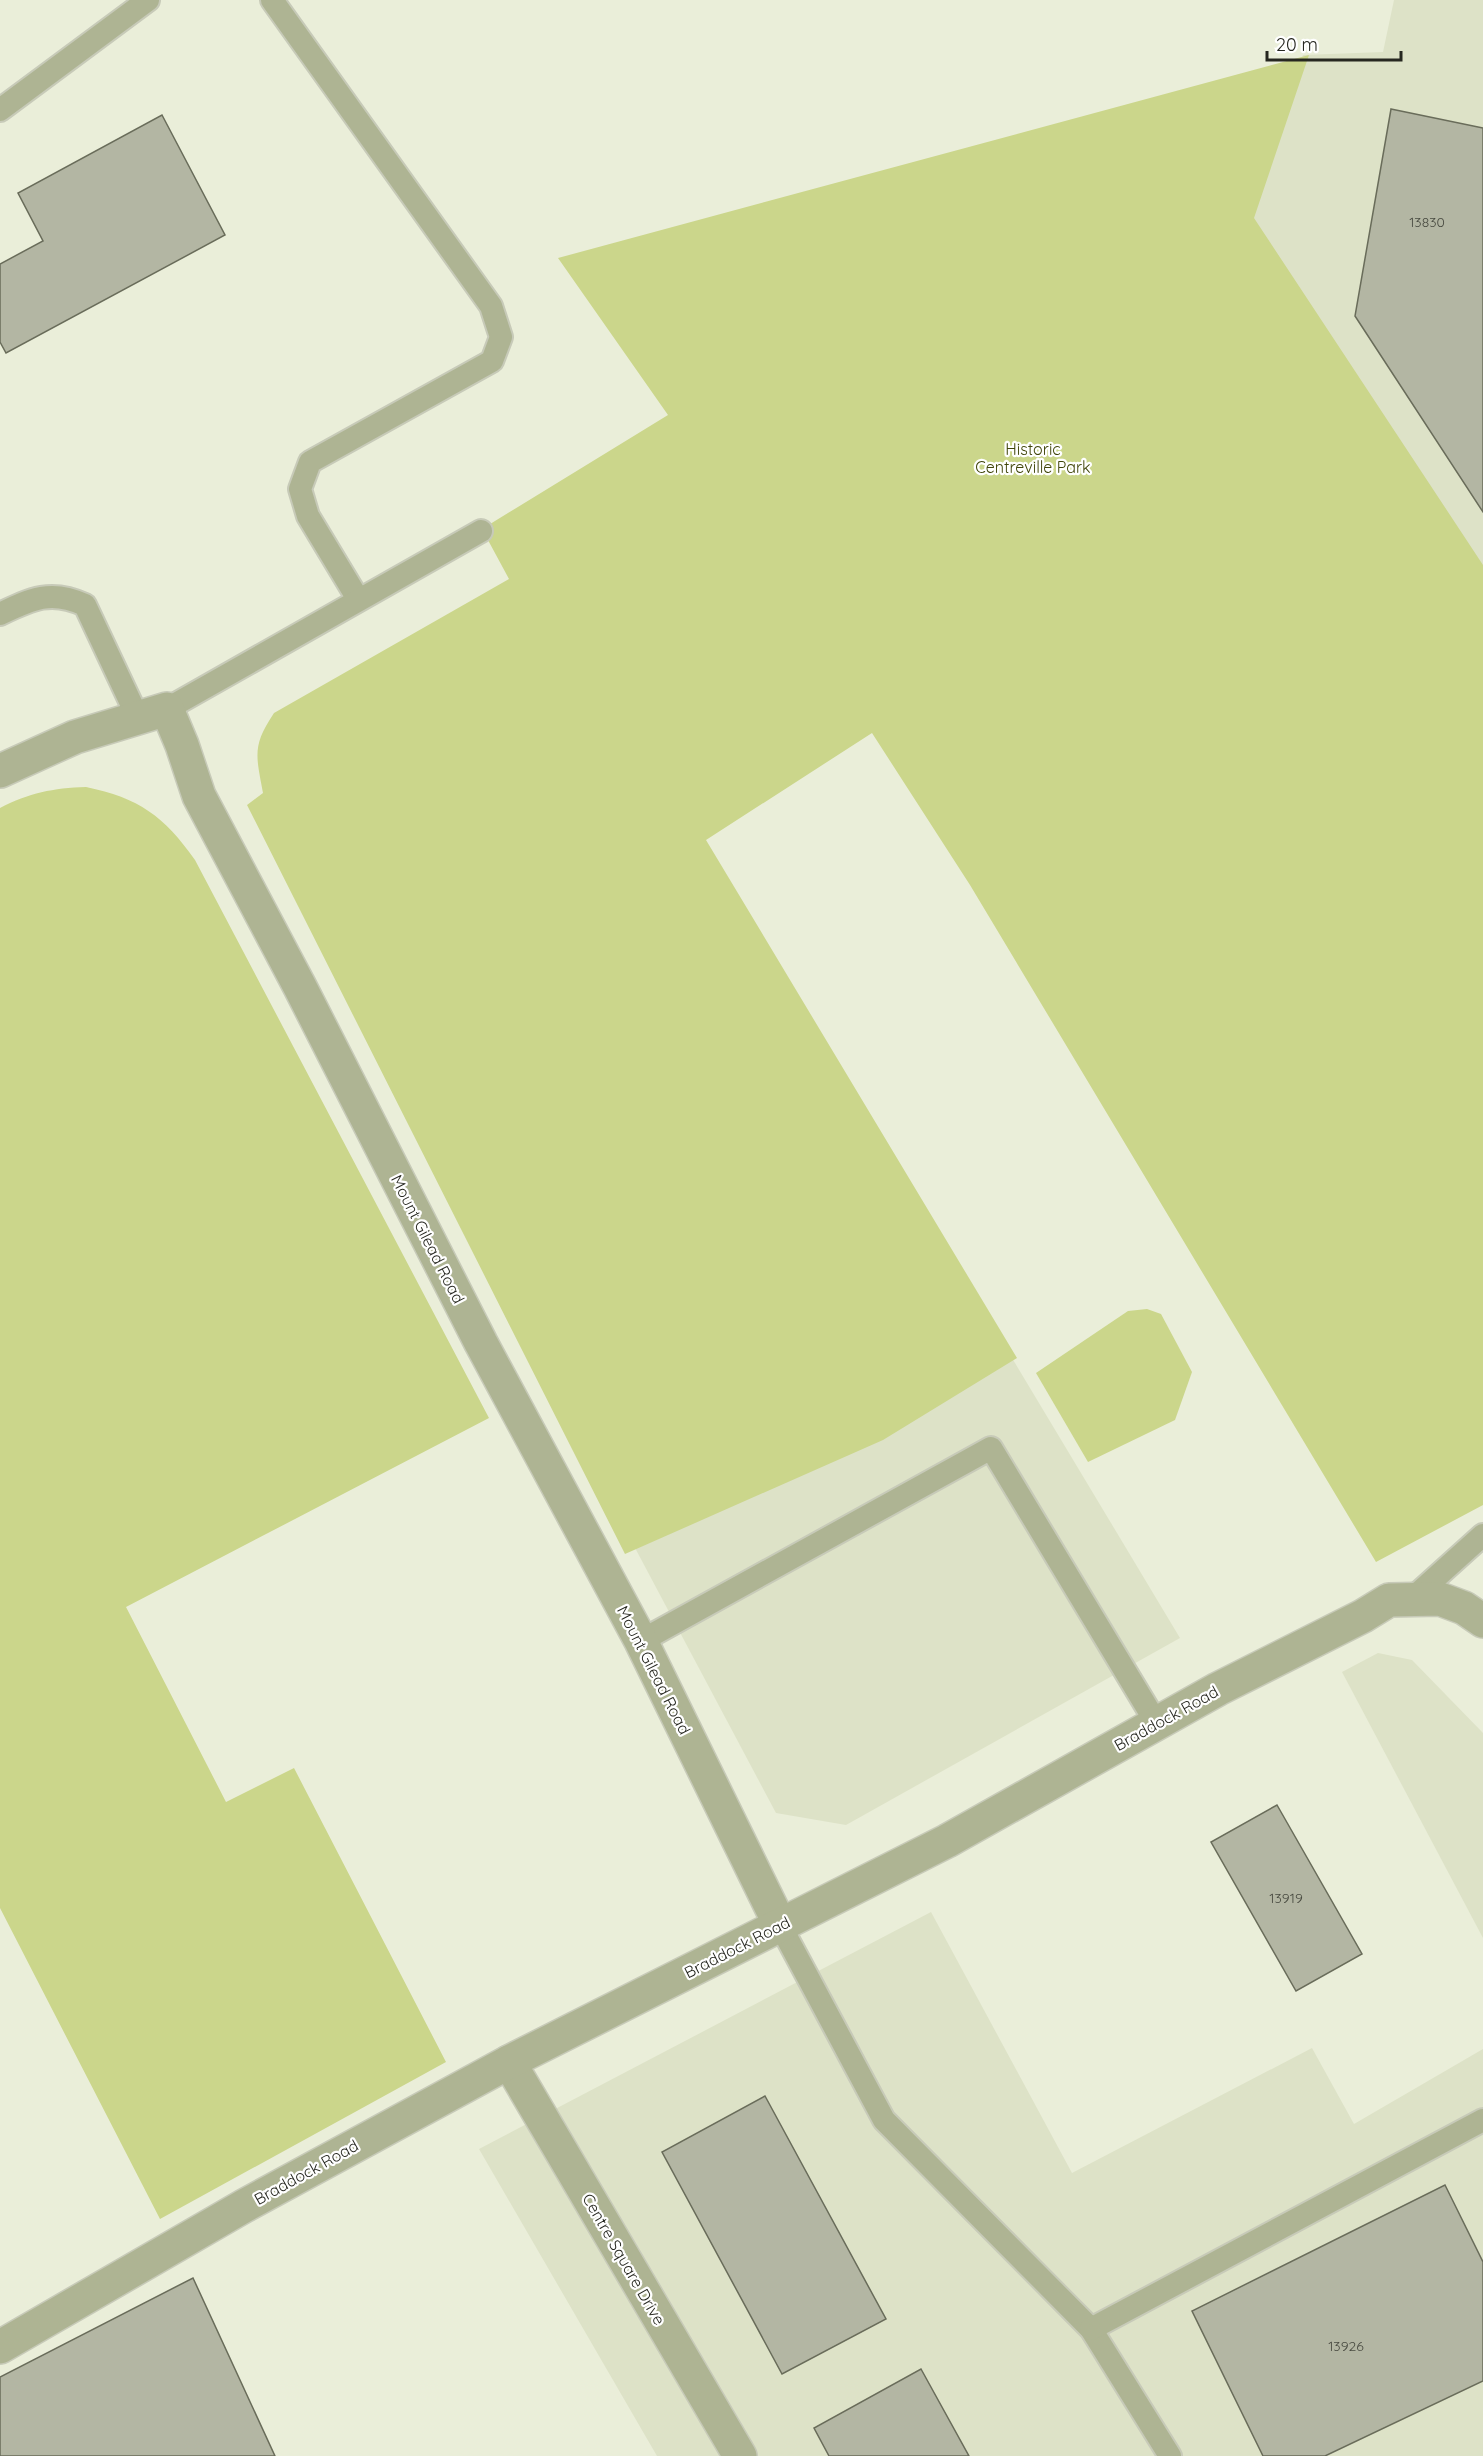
<svg xmlns="http://www.w3.org/2000/svg" width="1483" height="2456" font-family="Quicksand,sans-serif">
	<style>
		.built { fill: #dde2c7 }
		.green { fill: #cbd68b }
		.building { fill: #b3b6a3; stroke: #696c5a; stroke-width: 1.5 }
		.lines { fill: none; stroke-linecap: round; stroke-linejoin: round }
		.service-casing { stroke: #c7cab8; stroke-width: 26 }
		.minor-casing { stroke: #c7cab8; stroke-width: 36 }
		.tertiary-casing { stroke: #c7cab8; stroke-width: 36 }
		.service { stroke: #aeb493; stroke-width: 22 }
		.minor { stroke: #aeb493; stroke-width: 33 }
		.tertiary { stroke: #aeb493; stroke-width: 33 }
		.labels { text-anchor: middle; dominant-baseline: central; stroke-width: 4.5; stroke-linejoin: round; paint-order: stroke }
		.number-label { font-size: 14px; fill: #494b41 }
		.park-label { font-size: 16px; fill: #404509; stroke: #fff }
		.street-label { font-size: 16px; fill: #262720; stroke: #fff }
	</style>
	<rect width="100%" height="100%" fill="#eaeed9"/>
	<g class="built">
		<path d="M 1394,0 L 1483,0 L 1483,573 L 1248,218 L 1303,55 L 1383,52 Z"/>
		<path d="M 1012,1358 L 1180,1638 L 846,1825 L 776,1813 L 634,1546 Z"/>
		<path d="M 1378,1653 L 1412,1660 L 1483,1733 L 1483,1938 L 1342,1672 Z"/>
		<path d="M 931,1912 L 1072,2173 L 1312,2048 L 1354,2124 L 1483,2049 L 1483,2456 L 657,2456 L 479,2149 Z"/>
	</g>
	<g class="green">
		<path d="M 1309,55 L 1254,218 L 1483,565 L 1483,1505 L 1376,1562 L 970,885 L 872,733 L 706,840 L 1017,1358 L 883,1440 L 625,1554 L 247,805 L 263,793 C 256,755 252,746 274,713 L 509,579 L 482,529 L 668,415 L 558,258 Z"/>
		<path d="M 86,787 C 139,798 164,816 195,860 L 489,1418 L 126,1607 L 226,1802 L 294,1768 L 446,2062 L 160,2219 L 0,1908 L 0,808 C 29,793 53,788 86,787 Z"/>
		<path d="M 1147,1309 L 1161,1314 L 1192,1372 L 1175,1420 L 1088,1462 L 1036,1373 L 1128,1311 Z"/>
	</g>
	<g class="building">
		<path d="M 1391,109 L 1483,128 L 1483,512 L 1355,316 Z"/>
		<path d="M 162,115 L 225,235 L 6,353 L 0,342 L 0,264 L 43,241 L 18,193 Z"/>
		<path d="M 1277,1805 L 1362,1954 L 1296,1991 L 1211,1842 Z"/>
		<path d="M 765,2096 L 886,2319 L 782,2374 L 662,2152 Z"/>
		<path d="M 1445,2185 L 1483,2262 L 1483,2381 L 1325,2456 L 1263,2456 L 1192,2311 Z"/>
		<path d="M 193,2278 L 275,2456 L 0,2456 L 0,2377 Z"/>
		<path d="M 921,2369 L 969,2456 L 829,2456 L 814,2428 Z"/>
	</g>
	<g class="lines">
		<defs>
			<g id="service">
				<path d="M 272,0 L 491,306 L 501,337 L 492,361 L 310,462 L 300,489 L 308,516 L 358,599"/>
				<path d="M 0,110 L 148,0"/>
				<path d="M 0,614 C 31,599 51,589 85,605 L 138,718"/>
				<path d="M 167,709 L 481,531"/>
				<path d="M 1413,1598 L 1483,1535"/>
				<path d="M 641,1641 L 991,1448 L 1157,1724"/>
				<path d="M 780,1925 L 884,2120 L 1091,2329 L 1170,2456"/>
				<path d="M 1091,2329 L 1483,2120"/>
			</g>
			<g id="minor">
				<path d="M 0,771 L 75,737 L 167,709 L 182,745 L 199,796 L 300,987 L 481,1343 L 641,1641 L 780,1925"/>
				<path d="M 509,2062 L 740,2456"/>
			</g>
			<path id="tertiary" d="M 0,2347 L 244,2206 L 509,2062 L 947,1841 L 1218,1689 L 1363,1616 L 1389,1600 L 1440,1599 L 1464,1608 L 1483,1621"/>
		</defs>
		<use href="#service" class="service-casing"/>
		<use href="#minor" class="minor-casing"/>
		<use href="#tertiary" class="tertiary-casing"/>
		<use href="#service" class="service"/>
		<use href="#minor" class="minor"/>
		<use href="#tertiary" class="tertiary"/>
	</g>
	<g class="labels">
		<g class="number-label">
			<text x="1427" y="222">13830</text>
			<text x="1286" y="1898">13919</text>
			<text x="1346" y="2346">13926</text>
		</g>
		<g class="park-label">
			<text x="1033" y="449">Historic<tspan x="1033" dy="18">Centreville Park</tspan></text>
		</g>
		<g class="street-label">
			<text transform="translate(428 1239) rotate(63)">Mount Gilead Road</text>
			<text transform="translate(654 1670) rotate(63)">Mount Gilead Road</text>
			<text transform="translate(1166 1718) rotate(-29)">Braddock Road</text>
			<text transform="translate(737 1947) rotate(-27)">Braddock Road</text>
			<text transform="translate(306 2172) rotate(-29)">Braddock Road</text>
			<text transform="translate(624 2259) rotate(60)">Centre Square Drive</text>
		</g>
	</g>
	<path d="M1267 51v9h134v-9" fill="none" stroke="#262720" stroke-width="3"/>
	<text x="1276" y="51" font-size="18" fill="#262720" stroke="#ffffff" stroke-width="4.5" paint-order="stroke">20 m</text>
</svg>
